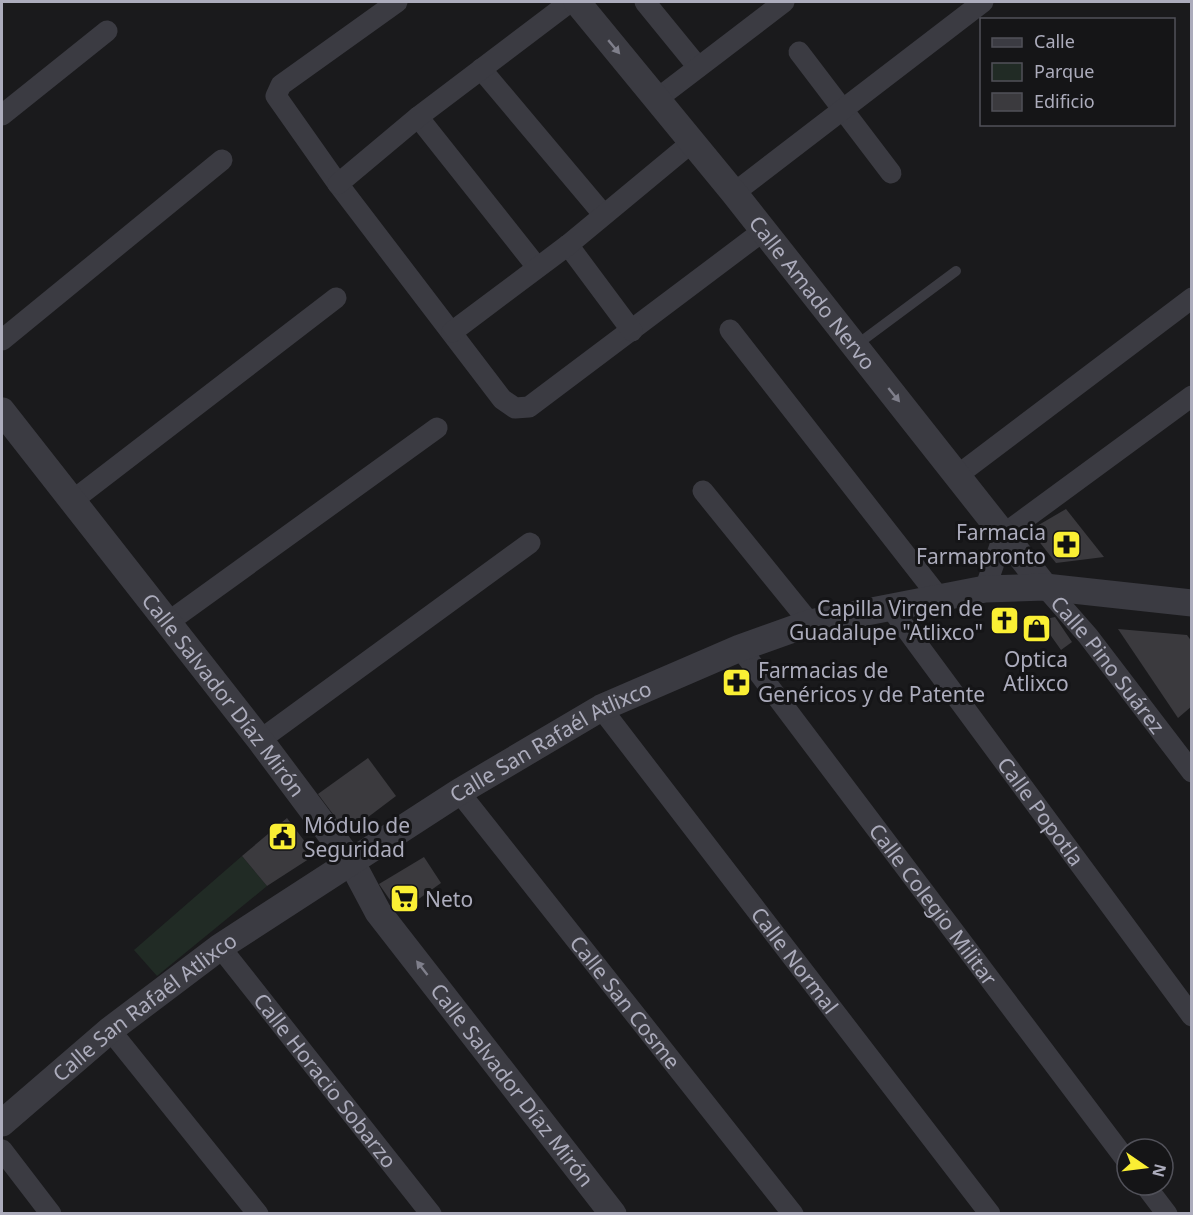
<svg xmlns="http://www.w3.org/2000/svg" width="1193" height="1215" font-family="'Noto Sans',sans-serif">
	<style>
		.green { fill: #212b25 }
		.building { fill: #3b3a3e }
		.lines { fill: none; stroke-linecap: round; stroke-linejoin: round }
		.service { stroke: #3b3b42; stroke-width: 10 }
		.minor { stroke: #3b3b42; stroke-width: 21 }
		.tertiary { stroke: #3b3b42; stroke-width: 27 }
		.oneway { fill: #7f7f8b }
		.labels { text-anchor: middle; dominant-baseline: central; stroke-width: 6; stroke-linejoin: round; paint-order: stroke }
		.street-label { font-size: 21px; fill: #acacbc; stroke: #151517 }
		.poi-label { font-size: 21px; fill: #acacbc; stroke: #151517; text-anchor: start }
	</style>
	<rect width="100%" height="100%" fill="#1a1a1c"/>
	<path class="green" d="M 242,856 L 267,886 L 157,976 L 134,950 Z"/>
	<g class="building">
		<path d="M 1066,509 L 1104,557 L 1056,563 L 1030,530 Z"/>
		<path d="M 1055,617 L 1072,642 L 1061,650 L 1049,633 L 1037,642 L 1023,624 Z"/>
		<path d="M 1118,629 L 1187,635 L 1192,642 L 1192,706 L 1178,718 Z"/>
		<path d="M 368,758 L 396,796 L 347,833 L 318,794 Z"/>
		<path d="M 287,818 L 315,855 L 267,886 L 242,856 Z"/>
		<path d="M 424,857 L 441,883 L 399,913 L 379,884 Z"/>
	</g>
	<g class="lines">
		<path class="service" d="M 855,346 L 956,271"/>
		<g class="minor">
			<path d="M 397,2 L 281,85 L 276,96 L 338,184 L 502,399 L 515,408 L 529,407 L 763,231"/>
			<path d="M 645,2 L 698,67"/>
			<path d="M 799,52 L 891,173"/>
			<path d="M 481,69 L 603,214"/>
			<path d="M 657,99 L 784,2"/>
			<path d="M 2,115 L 107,31"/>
			<path d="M 418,117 L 537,267"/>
			<path d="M 338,184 L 418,117 L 570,2"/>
			<path d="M 734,193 L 983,2"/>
			<path d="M 568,245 L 632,331"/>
			<path d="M 730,330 L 941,600"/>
			<path d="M 452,332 L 568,245 L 691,143"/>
			<path d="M 2,340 L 222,160"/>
			<path d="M 958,475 L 1192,298"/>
			<path d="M 703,491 L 810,623"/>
			<path d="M 72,501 L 336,298"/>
			<path id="s1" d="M 1045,587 L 1088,636 L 1192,772"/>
			<path d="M 985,589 L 1004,534 L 1192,396"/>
			<path id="s2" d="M 890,607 L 1192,1016"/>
			<path d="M 167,623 L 437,428"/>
			<path id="s3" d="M 740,648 L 1127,1161"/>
			<path id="s4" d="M 601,708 L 990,1214"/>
			<path d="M 260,740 L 530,543"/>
			<path id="s5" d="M 459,792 L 793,1214"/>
			<path id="s6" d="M 220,947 L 431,1214"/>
			<path d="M 110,1030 L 258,1214"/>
			<path d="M 2,1150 L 51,1214"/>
			<path d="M 1145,1185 L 1167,1214"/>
		</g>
		<g class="tertiary">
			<path id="s7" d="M 577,2 L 734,193 L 1045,587"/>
			<path id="s8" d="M 2,411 L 260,740 L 352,863 L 378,912 L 613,1214"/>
			<path id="s9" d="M 2,1123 L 110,1030 L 220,947 L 459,792 L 601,708 L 740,648 L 810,623 L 985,589 L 1045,587 L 1192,603"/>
		</g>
	</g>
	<defs><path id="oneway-solid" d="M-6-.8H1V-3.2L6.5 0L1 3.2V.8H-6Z" transform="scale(1.5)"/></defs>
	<g class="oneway">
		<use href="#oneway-solid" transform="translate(614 47) rotate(50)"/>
		<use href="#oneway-solid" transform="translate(894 395) rotate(51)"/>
		<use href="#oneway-solid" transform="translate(422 968) rotate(-128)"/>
	</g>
	<defs>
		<symbol id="pharmacy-square" viewBox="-11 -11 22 22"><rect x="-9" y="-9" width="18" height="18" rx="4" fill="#faef34" stroke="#151517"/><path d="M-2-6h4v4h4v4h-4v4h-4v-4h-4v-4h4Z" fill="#111"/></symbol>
		<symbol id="church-square" viewBox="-11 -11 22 22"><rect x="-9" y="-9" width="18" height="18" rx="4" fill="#faef34" stroke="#151517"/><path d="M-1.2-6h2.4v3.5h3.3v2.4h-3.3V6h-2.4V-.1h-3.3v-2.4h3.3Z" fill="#111"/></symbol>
		<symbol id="shop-square" viewBox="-11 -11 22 22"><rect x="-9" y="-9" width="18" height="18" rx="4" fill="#faef34" stroke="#151517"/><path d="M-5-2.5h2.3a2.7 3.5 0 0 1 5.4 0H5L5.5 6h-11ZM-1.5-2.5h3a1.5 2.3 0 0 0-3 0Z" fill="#111"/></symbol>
		<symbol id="civic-square" viewBox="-11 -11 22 22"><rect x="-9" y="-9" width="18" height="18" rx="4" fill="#faef34" stroke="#151517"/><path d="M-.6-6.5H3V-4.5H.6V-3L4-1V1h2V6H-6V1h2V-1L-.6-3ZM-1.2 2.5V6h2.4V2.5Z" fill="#111"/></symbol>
		<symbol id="supermarket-square" viewBox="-11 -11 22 22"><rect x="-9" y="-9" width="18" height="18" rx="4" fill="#faef34" stroke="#151517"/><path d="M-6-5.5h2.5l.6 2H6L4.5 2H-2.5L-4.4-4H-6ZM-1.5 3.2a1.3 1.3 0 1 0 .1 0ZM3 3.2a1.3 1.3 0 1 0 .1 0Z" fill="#111"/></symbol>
	</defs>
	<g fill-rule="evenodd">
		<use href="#pharmacy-square" x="1050" y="528" width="33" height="33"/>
		<use href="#church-square" x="988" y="604" width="33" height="33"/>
		<use href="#shop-square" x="1020" y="612" width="33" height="33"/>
		<use href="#pharmacy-square" x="720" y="666" width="33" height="33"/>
		<use href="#civic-square" x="266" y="820" width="33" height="33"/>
		<use href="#supermarket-square" x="388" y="882" width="33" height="33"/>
	</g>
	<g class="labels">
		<g class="street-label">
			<text stroke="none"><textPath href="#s7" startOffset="374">Calle Amado Nervo</textPath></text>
			<text stroke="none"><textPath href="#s1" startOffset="100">Calle Pino Suárez</textPath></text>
			<text stroke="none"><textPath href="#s8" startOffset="360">Calle Salvador Díaz Mirón</textPath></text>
			<text stroke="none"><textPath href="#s9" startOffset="670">Calle San Rafaél Atlixco</textPath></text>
			<text stroke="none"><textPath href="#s2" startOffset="254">Calle Popotla</textPath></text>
			<text stroke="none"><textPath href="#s3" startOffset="321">Calle Colegio Militar</textPath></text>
			<text stroke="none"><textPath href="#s4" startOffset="318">Calle Normal</textPath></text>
			<text stroke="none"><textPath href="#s5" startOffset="268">Calle San Cosme</textPath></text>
			<text stroke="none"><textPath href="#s9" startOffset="184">Calle San Rafaél Atlixco</textPath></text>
			<text stroke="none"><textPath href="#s6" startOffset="170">Calle Horacio Sobarzo</textPath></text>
			<text stroke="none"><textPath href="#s8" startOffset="846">Calle Salvador Díaz Mirón</textPath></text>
		</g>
		<g class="poi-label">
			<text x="1046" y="532" text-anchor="end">Farmacia<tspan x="1046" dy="24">Farmapronto</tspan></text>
			<text x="983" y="608" text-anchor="end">Capilla Virgen de<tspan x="983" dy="24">Guadalupe "Atlixco"</tspan></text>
			<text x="1036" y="659" text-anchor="middle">Optica<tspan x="1036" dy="24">Atlixco</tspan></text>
			<text x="758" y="670">Farmacias de<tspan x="758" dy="24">Genéricos y de Patente</tspan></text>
			<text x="304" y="825">Módulo de<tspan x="304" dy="24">Seguridad</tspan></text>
			<text x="425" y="899">Neto</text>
		</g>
	</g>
	<rect width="1193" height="1215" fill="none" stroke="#acacbc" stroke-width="6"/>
	<rect x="980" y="18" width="195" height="108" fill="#151517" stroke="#515159" stroke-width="1.5"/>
	<rect x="992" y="38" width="30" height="9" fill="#3b3b42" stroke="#515159" stroke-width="1.5"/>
	<text x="1034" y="48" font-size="18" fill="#acacbc">Calle</text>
	<rect x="992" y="63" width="30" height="18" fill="#212b25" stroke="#515159" stroke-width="1.5"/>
	<text x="1034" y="78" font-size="18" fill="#acacbc">Parque</text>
	<rect x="992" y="93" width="30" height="18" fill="#3b3a3e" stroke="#515159" stroke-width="1.5"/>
	<text x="1034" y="108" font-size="18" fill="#acacbc">Edificio</text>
	<g transform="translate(1145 1167) rotate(104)"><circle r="28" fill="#151517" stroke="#515159" stroke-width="1.5"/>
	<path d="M0-4.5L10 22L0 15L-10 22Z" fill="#faef34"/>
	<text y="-9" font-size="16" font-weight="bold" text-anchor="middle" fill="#acacbc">N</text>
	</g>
</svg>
